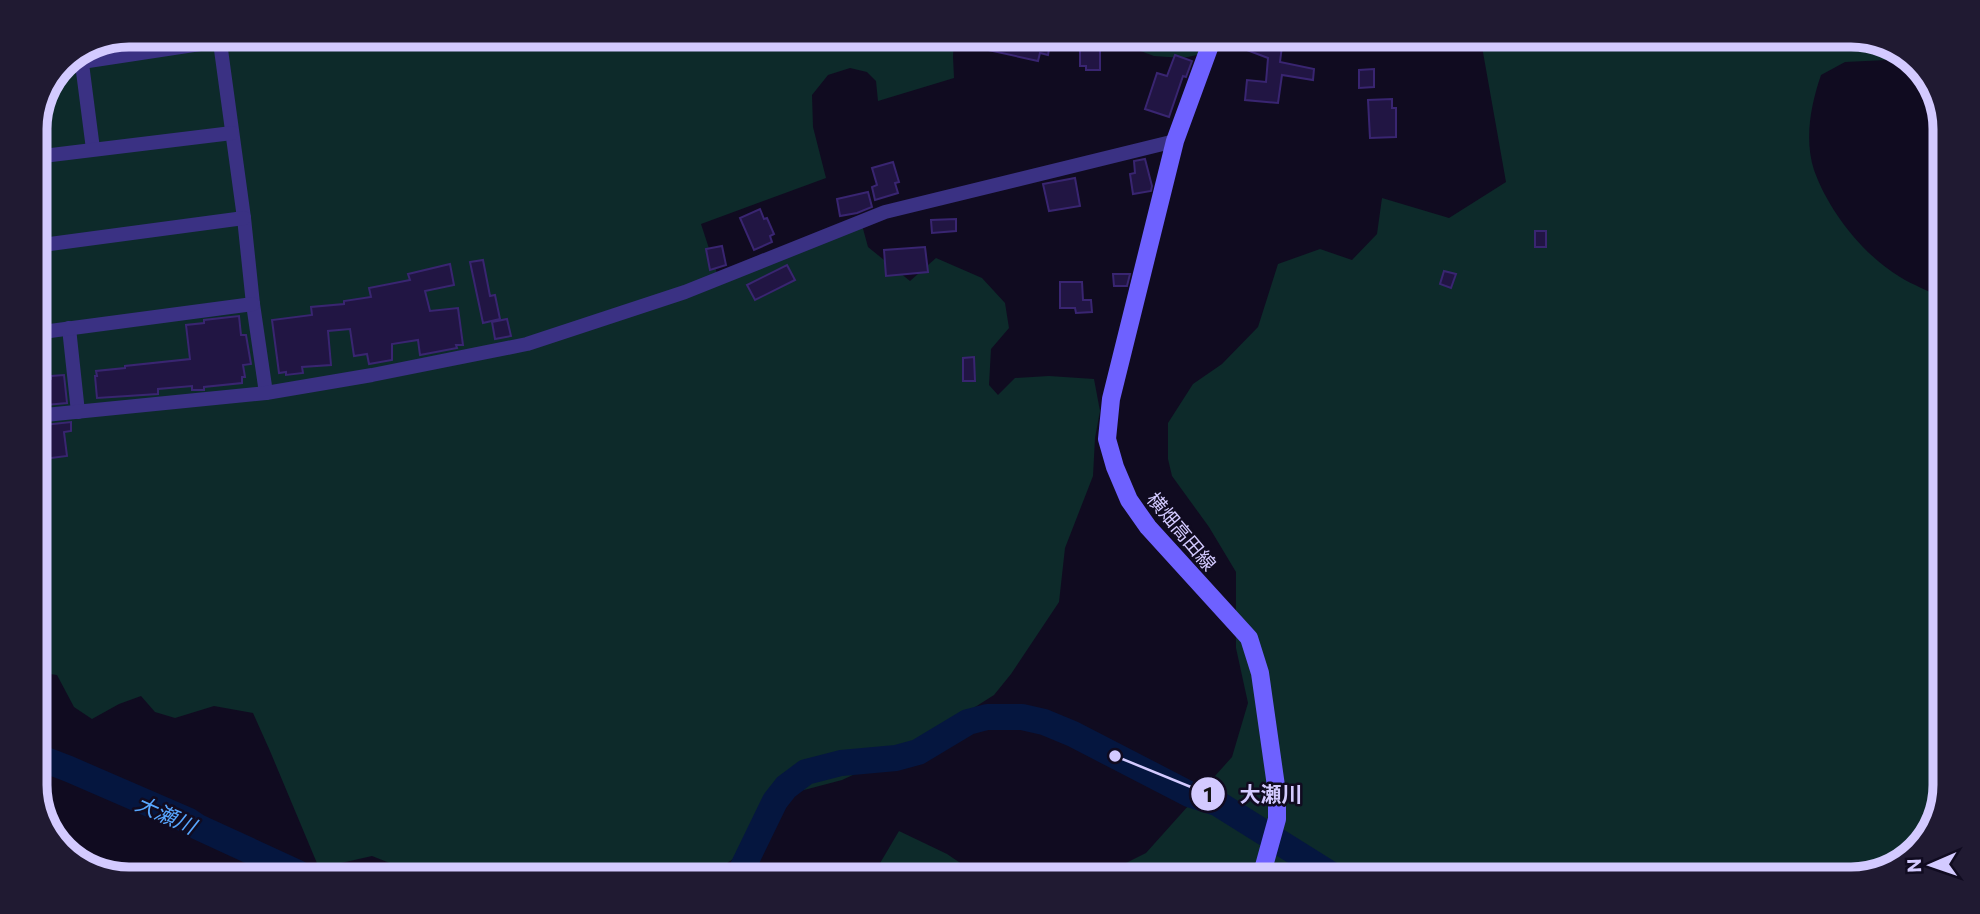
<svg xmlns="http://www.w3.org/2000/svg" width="1980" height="914" font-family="Commissioner,'Noto Sans JP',sans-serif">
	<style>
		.green { fill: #0d2a2a }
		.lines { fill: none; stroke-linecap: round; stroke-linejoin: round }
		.river { stroke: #05163f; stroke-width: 26 }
		.building { fill: #211543; stroke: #392571; stroke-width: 2 }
		.street { stroke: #3a3183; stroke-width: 14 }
		.secondary { stroke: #6e61ff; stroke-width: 18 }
		.labels { text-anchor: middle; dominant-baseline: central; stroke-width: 5; stroke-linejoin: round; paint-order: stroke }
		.street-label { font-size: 19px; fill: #d3caff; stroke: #100b20 }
		.water-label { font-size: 21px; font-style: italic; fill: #58a7ff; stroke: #100b20 }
		.rim { fill: none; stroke: #d3caff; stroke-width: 9 }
		.leader { fill: none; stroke: #d3caff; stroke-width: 2.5 }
		.callout-dot { fill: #d3caff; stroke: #100b20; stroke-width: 2.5 }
		.mark-label { font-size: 21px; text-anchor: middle; font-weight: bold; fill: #111 }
		.callout-label { font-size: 21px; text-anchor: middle; font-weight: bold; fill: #d3caff; stroke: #100b20; stroke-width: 5; stroke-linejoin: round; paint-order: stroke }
	</style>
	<rect width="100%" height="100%" fill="#100b20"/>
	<g class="green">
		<path d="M 129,35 L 954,38 L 953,57 L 954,78 L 878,101 L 876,81 L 867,72 L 850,68 L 828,75 L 812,95 L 813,127 L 826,178 L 701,224 L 718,276 L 862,225 L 868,247 L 910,281 L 936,258 L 982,278 L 1005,303 L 1009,328 L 991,349 L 989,385 L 998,395 L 1015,378 L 1049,376 L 1094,379 L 1100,411 L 1095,438 L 1093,476 L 1065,548 L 1059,602 L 1011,674 L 994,695 L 909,749 L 842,780 L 766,800 L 733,859 L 711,874 L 415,873 L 372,856 L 319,868 L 270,751 L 253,713 L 214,706 L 175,718 L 155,712 L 141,696 L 119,704 L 92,719 L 74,707 L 57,675 L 35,672 L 35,123 L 63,62 Z"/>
		<path d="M 1108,39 L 1259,40 L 1257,42 L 1183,58 L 1154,56 Z"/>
		<path d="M 1481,41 L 1887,42 L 1907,59 L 1845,62 L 1821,75 C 1811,104 1804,139 1814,170 C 1828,210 1863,255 1900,277 C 1913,285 1929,291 1943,298 L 1938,821 L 1903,863 L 1851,879 L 1100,876 L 1146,853 L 1232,757 L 1248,703 L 1236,648 L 1236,572 L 1209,527 L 1172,476 L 1168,459 L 1168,423 L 1193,384 L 1222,364 L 1258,327 L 1278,264 L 1320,249 L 1352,260 L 1377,234 L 1382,198 L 1449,218 L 1506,182 Z"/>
		<path d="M 899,831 L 947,854 L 978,875 L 893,875 L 879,865 Z"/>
	</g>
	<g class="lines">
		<g class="river">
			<path d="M 35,756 L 69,769 L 189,821 L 198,827 L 298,873"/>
			<path d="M 738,874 L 741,871 L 775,801 L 786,787 L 806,772 L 841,763 L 896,758 L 918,752 L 968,722 L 987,717 L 1022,717 L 1044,722 L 1073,734 L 1189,794 L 1217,803 L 1335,877"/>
		</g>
	</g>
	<g class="building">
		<path d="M 1024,39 L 1051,39 L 1048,55 L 1040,53 L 1038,61 L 988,50 L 989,42 L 1023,45 Z"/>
		<path d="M 1237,43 L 1282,46 L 1280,62 L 1314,69 L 1313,80 L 1282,75 L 1278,103 L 1245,100 L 1247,80 L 1266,82 L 1268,58 L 1236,46 Z"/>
		<path d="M 1088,46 L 1100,46 L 1100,70 L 1086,70 L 1086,66 L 1080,66 L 1080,48 L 1088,48 Z"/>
		<path d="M 1175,55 L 1192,61 L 1186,77 L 1183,76 L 1169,117 L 1145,109 L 1157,73 L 1167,76 Z"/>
		<path d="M 1374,69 L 1374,87 L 1359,88 L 1359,70 Z"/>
		<path d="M 1392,99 L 1392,108 L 1396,108 L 1396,137 L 1370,138 L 1368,100 Z"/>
		<path d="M 1145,159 L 1152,186 L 1151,191 L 1133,194 L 1130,174 L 1135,173 L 1134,161 Z"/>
		<path d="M 893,162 L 899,182 L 895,183 L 898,193 L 875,200 L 872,187 L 877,185 L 872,168 Z"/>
		<path d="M 1075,178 L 1080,206 L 1049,211 L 1043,184 Z"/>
		<path d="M 868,192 L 872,207 L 857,213 L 840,216 L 837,199 Z"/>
		<path d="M 760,209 L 764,219 L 767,218 L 774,234 L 770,236 L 772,242 L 754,250 L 740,218 Z"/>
		<path d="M 956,219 L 956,231 L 932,233 L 931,220 Z"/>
		<rect x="1535" y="231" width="11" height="16"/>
		<path d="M 722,246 L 726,265 L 710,270 L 706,249 Z"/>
		<path d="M 925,247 L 928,272 L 886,276 L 884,250 Z"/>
		<path d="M 483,260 L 490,296 L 495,295 L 500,319 L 483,323 L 470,262 Z"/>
		<path d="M 450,264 L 454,285 L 425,291 L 430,311 L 458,308 L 463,345 L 456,345 L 457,348 L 420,355 L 418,340 L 392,344 L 392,360 L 369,364 L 367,354 L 354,356 L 350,329 L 328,331 L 331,365 L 302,367 L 303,373 L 286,375 L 286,372 L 279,373 L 272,320 L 312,315 L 311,307 L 344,304 L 344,301 L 371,297 L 369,288 L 410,280 L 408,274 Z"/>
		<path d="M 787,265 L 795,280 L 755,300 L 747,285 Z"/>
		<path d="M 1444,271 L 1456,274 L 1451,288 L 1440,284 Z"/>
		<path d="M 1113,274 L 1130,274 L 1127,286 L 1114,286 Z"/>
		<path d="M 1060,282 L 1082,282 L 1083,300 L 1091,300 L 1092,312 L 1076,313 L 1075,308 L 1060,308 Z"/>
		<path d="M 239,316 L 241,335 L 246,335 L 251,364 L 243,365 L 245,377 L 242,377 L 242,383 L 204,387 L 204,390 L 192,390 L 192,386 L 158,389 L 158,394 L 97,398 L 95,376 L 97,376 L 96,371 L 125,368 L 125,366 L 190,359 L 186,325 L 204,323 L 204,320 Z"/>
		<path d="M 507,319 L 511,336 L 495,339 L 492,322 Z"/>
		<path d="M 974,357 L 975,381 L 963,381 L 963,358 Z"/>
		<path d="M 64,375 L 67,403 L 35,406 L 35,380 L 51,379 L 51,376 Z"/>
		<path d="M 71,422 L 71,431 L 64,432 L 67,456 L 35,460 L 35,426 Z"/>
	</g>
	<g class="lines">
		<g class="street">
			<path d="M 219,35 L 244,218 L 253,304 L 266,393"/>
			<path d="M 81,56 L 93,149"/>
			<path d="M 62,65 L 220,41"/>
			<path d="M 35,157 L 232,133"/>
			<path d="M 35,246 L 244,218"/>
			<path d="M 69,328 L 78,412"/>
			<path d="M 35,333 L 253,304"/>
			<path d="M 35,416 L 266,393 L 372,375 L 527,344 L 685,292 L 885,212 L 1175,141"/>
		</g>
		<path class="secondary" d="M 1212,40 L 1175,141 L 1111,399 L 1107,439 L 1115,467 L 1129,500 L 1148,527 L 1249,638 L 1260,673 L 1277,793 L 1277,819 L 1261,877"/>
	</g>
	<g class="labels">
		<g class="street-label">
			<text transform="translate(1182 531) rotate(50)">横畑高田線</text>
		</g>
		<g class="water-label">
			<text transform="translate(166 814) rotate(24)">大瀬川</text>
		</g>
	</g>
	<path d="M0 0H1980V914H0ZM129 47H1851A82 82 0 0 1 1933 129V785A82 82 0 0 1 1851 867H129A82 82 0 0 1 47 785V129A82 82 0 0 1 129 47Z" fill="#201a32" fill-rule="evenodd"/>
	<path class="rim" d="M129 47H1851A82 82 0 0 1 1933 129V785A82 82 0 0 1 1851 867H129A82 82 0 0 1 47 785V129A82 82 0 0 1 129 47Z"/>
	<path class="leader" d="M1115 756L1208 794"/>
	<g class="callout-dot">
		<circle cx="1115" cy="756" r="7"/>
		<circle cx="1208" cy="794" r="18"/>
	</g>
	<g class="mark-label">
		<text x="1208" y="802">1</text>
	</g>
	<g class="callout-label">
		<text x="1271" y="802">大瀬川</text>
	</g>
	<g transform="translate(1931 865) rotate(268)" stroke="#100b20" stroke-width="5" paint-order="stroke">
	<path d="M0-5L12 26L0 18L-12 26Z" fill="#d3caff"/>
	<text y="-10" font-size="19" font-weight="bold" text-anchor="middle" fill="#d3caff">N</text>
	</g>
</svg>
